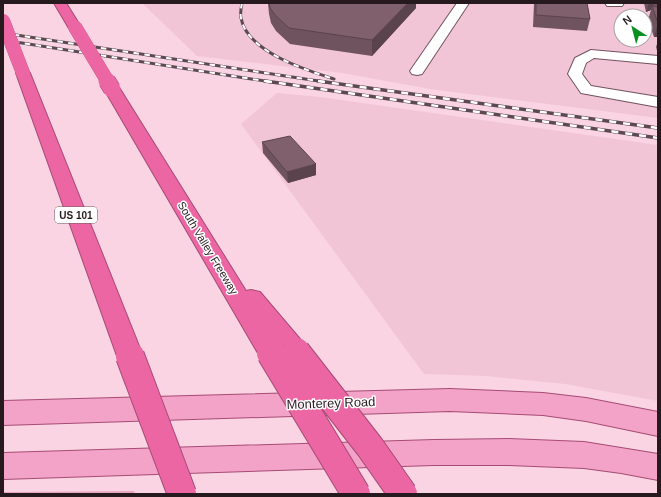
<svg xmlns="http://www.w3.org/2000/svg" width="661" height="497" font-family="Arial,sans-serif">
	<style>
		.built { fill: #f2c5d6; fill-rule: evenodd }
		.green { fill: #e8a7c0 }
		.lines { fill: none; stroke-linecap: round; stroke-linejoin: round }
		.minor-casing { stroke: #71525e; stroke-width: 2 }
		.major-casing { stroke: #a64b75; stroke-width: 2 }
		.highway-casing { stroke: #a64b75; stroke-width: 2 }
		.minor { fill: #fff; fill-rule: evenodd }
		.major { fill: #f3a3c8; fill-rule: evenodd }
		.highway { fill: #eb66a3; fill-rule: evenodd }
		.rail-far1-casing { stroke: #5d4a51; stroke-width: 3 }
		.rail-casing { stroke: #5d4a51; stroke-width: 3.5 }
		.rail-far1 { stroke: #fff; stroke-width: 2; stroke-dasharray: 5.5; stroke-linecap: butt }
		.rail { stroke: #fff; stroke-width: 2.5; stroke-dasharray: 7; stroke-linecap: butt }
		.highway-bridge-far2-casing { stroke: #a64b75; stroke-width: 14; stroke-linecap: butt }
		.highway-bridge-far1-casing { stroke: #a64b75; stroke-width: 18; stroke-linecap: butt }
		.highway-bridge-casing { stroke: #a64b75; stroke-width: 30; stroke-linecap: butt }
		.highway-bridge-far2 { stroke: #eb66a3; stroke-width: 14 }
		.highway-bridge-far1 { stroke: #eb66a3; stroke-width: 17 }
		.highway-bridge { stroke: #eb66a3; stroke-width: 28 }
		.wall { fill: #6f535e }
		.shaded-wall { fill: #5a434c }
		.building { fill: #81606d; stroke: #5a434c }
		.labels { text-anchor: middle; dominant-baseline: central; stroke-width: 3; stroke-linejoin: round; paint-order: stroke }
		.shield { fill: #fff; stroke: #685f62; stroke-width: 1 }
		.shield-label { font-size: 10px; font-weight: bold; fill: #271a1f }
		.street-label { font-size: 11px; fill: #271a1f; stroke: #fff }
		.near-street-label { font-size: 13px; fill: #271a1f; stroke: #fff }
	</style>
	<rect width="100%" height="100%" fill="#fad4e2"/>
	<g class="built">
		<path d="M 142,3 L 658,3 L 658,118 L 430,89 L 342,73 L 197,56 ZM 621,16 L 645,16 L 645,40 L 621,40 Z"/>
		<path d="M 277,93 L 320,97 L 658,145 L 658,401 L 565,384 L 486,376 L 424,374 L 241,124 Z"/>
	</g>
	<path class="green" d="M 134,491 L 135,494 L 3,494 L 3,492 Z"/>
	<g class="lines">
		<defs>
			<g id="minor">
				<path d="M 457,3 L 469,3 L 422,74 L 417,75 L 412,74 L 410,71 Z"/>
				<path d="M 605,3 L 624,3 L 622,6 L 607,6 Z"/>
				<path d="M 591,50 L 658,56 L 658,64 L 594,58 L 586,63 L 582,74 L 591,86 L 658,97 L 658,107 L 581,93 L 568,74 L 575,58 Z"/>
			</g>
			<g id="major">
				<path d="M 450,389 L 543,393 L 586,398 L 658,412 L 658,436 L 586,421 L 543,415 L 450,411 L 3,425 L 3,401 Z"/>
				<path d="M 509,439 L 584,442 L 658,454 L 658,480 L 621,473 L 584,468 L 509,465 L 434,465 L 3,479 L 3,453 L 434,440 Z"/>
			</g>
			<g id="highway">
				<path d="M 54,3 L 66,3 L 81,27 L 80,30 L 70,30 Z"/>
				<path d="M 23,69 L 28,70 L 30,73 L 143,356 L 139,363 L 130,366 L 121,363 L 117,356 L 16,73 L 18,70 Z"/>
				<path d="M 112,84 L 117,86 L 120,89 L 246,291 L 251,290 L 260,292 L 305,345 L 309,352 L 305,359 C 296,362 290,362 283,355 L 280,360 L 271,363 L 262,360 L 104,89 L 107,86 Z"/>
			</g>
		</defs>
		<use href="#minor" class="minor-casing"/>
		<use href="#major" class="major-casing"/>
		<use href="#highway" class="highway-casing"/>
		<use href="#minor" class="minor"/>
		<use href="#major" class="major"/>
		<use href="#highway" class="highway"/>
		<defs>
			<g id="rail-far1">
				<path d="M 242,3 C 241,8 240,14 241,18 C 247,52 306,70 334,79"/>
				<path d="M 3,33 L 325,82"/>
				<path d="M 3,40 L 271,82"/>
			</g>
			<g id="rail">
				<path d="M 265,81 L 658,138"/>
				<path d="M 318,81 L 658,128"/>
			</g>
		</defs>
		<use href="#rail-far1" class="rail-far1-casing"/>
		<use href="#rail" class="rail-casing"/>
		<use href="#rail-far1" class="rail-far1"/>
		<use href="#rail" class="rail"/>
		<defs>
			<g id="highway-bridge-far2">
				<path d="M 3,21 L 23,73"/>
				<path d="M 75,27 L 108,82"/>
			</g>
			<path id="highway-bridge-far1" d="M 107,81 L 112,89"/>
			<g id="highway-bridge">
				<path d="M 296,352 L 370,447 L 403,494"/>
				<path d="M 271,353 L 356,494"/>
				<path d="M 130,356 L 182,494"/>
			</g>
		</defs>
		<use href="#highway-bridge-far2" class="highway-bridge-far2-casing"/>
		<use href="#highway-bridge-far1" class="highway-bridge-far1-casing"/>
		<use href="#highway-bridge" class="highway-bridge-casing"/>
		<use href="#highway-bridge-far2" class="highway-bridge-far2"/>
		<use href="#highway-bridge-far1" class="highway-bridge-far1"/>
		<use href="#highway-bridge" class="highway-bridge"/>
	</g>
	<g class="wall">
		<path d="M 268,3 L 416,3 L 416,8 L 372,56 L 290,44 L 276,31 L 271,23 L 269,14 Z"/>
		<path d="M 534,3 L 587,3 L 590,19 L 587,31 L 533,27 Z"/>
		<path d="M 644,3 L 658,3 L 658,37 L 654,37 L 648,20 L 651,10 L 646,12 Z"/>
		<path d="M 658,41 L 658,54 L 656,47 Z"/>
		<path d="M 262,142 L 316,164 L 316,175 L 288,183 L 263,153 Z"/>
	</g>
	<g class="shaded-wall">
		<path d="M 408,3 L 416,3 L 416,8 L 372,56 L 372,40 Z"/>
		<path d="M 649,3 L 654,3 L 653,8 L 652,6 L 651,10 L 646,12 Z"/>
		<path d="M 658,23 L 658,37 L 654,37 Z"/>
		<path d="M 316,164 L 316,175 L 288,183 L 287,172 Z"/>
	</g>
	<g class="building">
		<path d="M 269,3 L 408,3 L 372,40 L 289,28 L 276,16 L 270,8 Z"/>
		<path d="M 536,3 L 587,3 L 590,19 L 536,15 Z"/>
		<path d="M 652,6 L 658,7 L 658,23 Z"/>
		<path d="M 290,136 L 316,164 L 287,172 L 262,142 Z"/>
	</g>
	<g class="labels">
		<rect class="shield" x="55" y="207" width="42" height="16" rx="3"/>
		<g class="shield-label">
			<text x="76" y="215">US 101</text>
		</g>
		<g class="street-label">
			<text transform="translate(208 248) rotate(59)">South Valley Freeway</text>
		</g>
		<g class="near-street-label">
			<text transform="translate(331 403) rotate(-2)">Monterey Road</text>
		</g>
	</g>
	<rect width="661" height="497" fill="none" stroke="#271a1f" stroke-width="8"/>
	<g transform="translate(633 28) rotate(324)"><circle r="19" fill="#ffffff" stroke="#a9a3a5"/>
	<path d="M0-3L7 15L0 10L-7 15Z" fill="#0a9021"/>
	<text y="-6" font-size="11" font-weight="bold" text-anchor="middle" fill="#271a1f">N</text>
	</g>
</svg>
